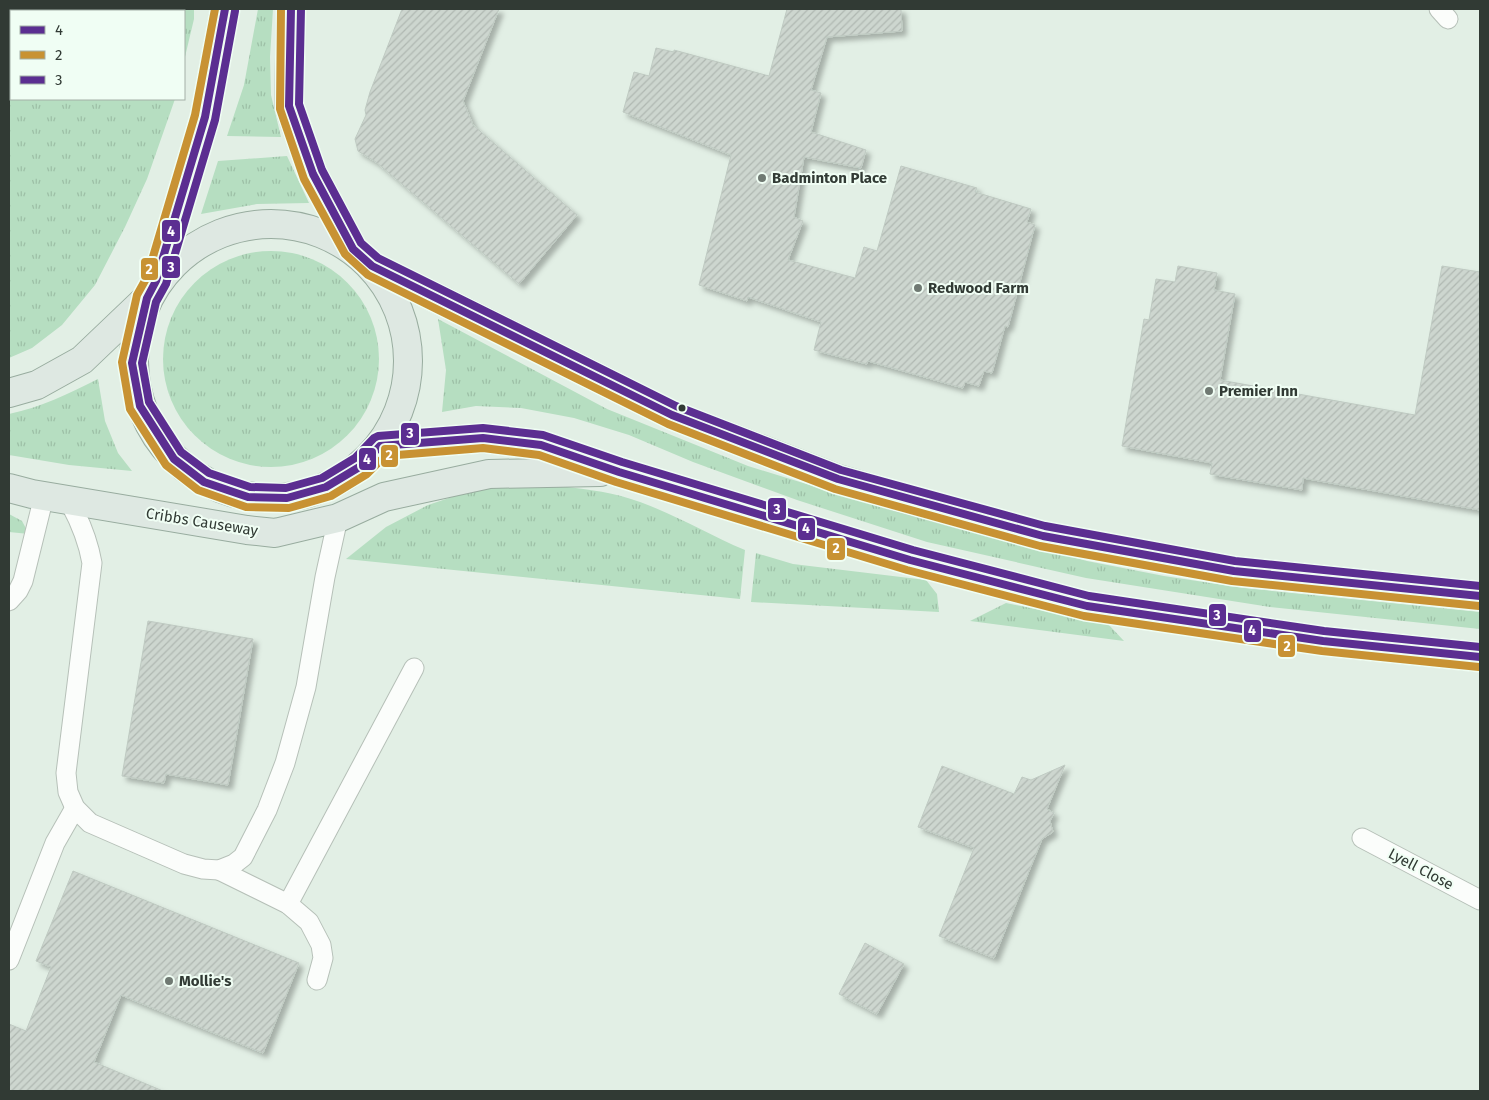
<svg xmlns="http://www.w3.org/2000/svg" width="1489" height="1100" font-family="'Fira Sans',sans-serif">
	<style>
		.grass { fill: url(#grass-tufts) }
		.building { fill: url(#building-hatch); stroke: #bfcac2; filter: url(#shadow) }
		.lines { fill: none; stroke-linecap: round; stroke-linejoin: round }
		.lane-casing { stroke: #b6c0b8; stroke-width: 21 }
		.secondary-casing { stroke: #b6c0b8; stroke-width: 30 }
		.primary-casing { stroke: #98ac9f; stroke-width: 30 }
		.lane { stroke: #fbfdfb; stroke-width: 19 }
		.secondary { stroke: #ecf2ee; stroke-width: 28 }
		.primary { stroke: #dee8e2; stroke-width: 28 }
		.bus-1-casing { stroke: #f0fef4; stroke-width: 11 }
		.bus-2-casing { stroke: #f0fef4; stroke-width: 11 }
		.bus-3-casing { stroke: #f0fef4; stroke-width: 11 }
		.bus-1 { stroke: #5b2e91; stroke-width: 8 }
		.bus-2 { stroke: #c89233; stroke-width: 8 }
		.bus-3 { stroke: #5b2e91; stroke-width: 8 }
		.poi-dot { fill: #6f7972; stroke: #f0fef4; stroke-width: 2 }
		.bus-dot { fill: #313a34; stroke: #f0fef4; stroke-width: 2 }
		.labels { text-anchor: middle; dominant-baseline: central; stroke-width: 4; stroke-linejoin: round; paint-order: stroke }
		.poi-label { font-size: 15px; font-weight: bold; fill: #313a34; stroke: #f0fef4; text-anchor: start }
		.street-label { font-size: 15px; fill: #313a34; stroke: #f0fef4 }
		.line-badge { stroke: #f0fef4; stroke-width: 2 }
		.badge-label { font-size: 14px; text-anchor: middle; font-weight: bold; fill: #fff }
	</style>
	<defs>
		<pattern id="grass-tufts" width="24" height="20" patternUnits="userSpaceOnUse" patternTransform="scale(1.25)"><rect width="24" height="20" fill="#b6dec1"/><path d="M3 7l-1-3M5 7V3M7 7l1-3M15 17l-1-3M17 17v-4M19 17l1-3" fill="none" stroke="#9dbfa6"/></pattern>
		<pattern id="building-hatch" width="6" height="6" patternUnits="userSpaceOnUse" patternTransform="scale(1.25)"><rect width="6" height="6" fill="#cdd6cf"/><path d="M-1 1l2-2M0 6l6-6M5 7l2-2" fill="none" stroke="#b0b8b2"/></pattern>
		<filter id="shadow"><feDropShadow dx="4.5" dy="4.5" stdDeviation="2.5" flood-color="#0004"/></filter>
	</defs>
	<rect width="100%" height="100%" fill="#e2efe5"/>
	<g class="grass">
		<path d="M 9,9 L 194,9 L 194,19 L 184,61 L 184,11 L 11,11 L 11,99 L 175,99 L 147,179 L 125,227 L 95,285 L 62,325 L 32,348 L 9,358 Z"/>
		<path d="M 258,9 L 273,9 L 270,57 L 271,95 L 281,137 L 227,136 L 244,85 Z"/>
		<path d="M 287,156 L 309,203 L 257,204 L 201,214 L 218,161 Z"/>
		<circle cx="271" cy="359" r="108"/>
		<path d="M 438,319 L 607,409 L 748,466 L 842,495 L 1087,561 L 1164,576 L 1244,588 L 1480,612 L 1480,629 L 1270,607 L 1086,578 L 927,542 L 797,500 L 693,462 L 629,435 L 574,418 L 521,408 L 476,406 L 442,412 L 446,370 Z"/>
		<path d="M 98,379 L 105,421 L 118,453 L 132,471 L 69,465 L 9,455 L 9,414 C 42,407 68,394 98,379 Z"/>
		<path d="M 541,483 C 568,488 596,489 621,496 C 665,508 704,533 745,550 L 740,599 L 346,559 L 386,527 L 428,505 L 473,490 Z"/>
		<path d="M 9,514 L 22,521 L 29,534 L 9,532 Z"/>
		<path d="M 756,553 L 793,564 L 926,580 L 937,594 L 939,612 L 751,602 Z"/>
		<path d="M 1006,603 L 1108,624 L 1124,641 L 970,621 Z"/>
	</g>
	<g class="building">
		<path d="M 402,9 L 499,9 L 463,101 L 473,125 L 577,215 L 519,284 L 376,162 L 358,151 L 355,139 L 366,115 L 365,110 L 370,92 Z"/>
		<path d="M 787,9 L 901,9 L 902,31 L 827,37 L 811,90 L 821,93 L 811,132 L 866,150 L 861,168 L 804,157 L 794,217 L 803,221 L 788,260 L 855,278 L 864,247 L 877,251 L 901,166 L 977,188 L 975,192 L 1031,209 L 1027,222 L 1035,225 L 1008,327 L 1005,326 L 992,373 L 984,371 L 979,386 L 965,382 L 963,388 L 868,361 L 867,364 L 814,350 L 821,322 L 748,297 L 747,301 L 699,285 L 731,155 L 623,112 L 634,72 L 649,76 L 656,48 L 674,52 L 674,50 L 769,76 Z"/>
		<path d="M 1178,266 L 1217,273 L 1214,290 L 1235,294 L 1220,380 L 1415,415 L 1442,266 L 1480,272 L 1480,510 L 1303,478 L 1302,490 L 1210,474 L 1212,463 L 1122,446 L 1144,319 L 1149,320 L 1156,279 L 1175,282 Z"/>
		<path d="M 148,621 L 253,639 L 228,785 L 166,774 L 164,783 L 122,776 Z"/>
		<path d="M 1065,765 L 1047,809 L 1054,813 L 1050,821 L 1053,832 L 1042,839 L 994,958 L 939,936 L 974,848 L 918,827 L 942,766 L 1014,794 L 1022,777 L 1031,780 Z"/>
		<path d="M 73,871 L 299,963 L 263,1053 L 121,995 L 94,1062 L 163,1091 L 9,1091 L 9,1024 L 26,1031 L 51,967 L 36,961 Z"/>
		<path d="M 865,943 L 904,964 L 877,1014 L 839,994 Z"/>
	</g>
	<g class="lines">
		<defs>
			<g id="lane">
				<path d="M 1439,9 L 1448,19"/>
				<path d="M 69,501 C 80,521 88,540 92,563 L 66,773 L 68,792 L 75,808 L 90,823 L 184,864 L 203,869 L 219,870 L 234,864 L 243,857 L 267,810 L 285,763 L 306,687 L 325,577 L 338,518"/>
				<path d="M 9,601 L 18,591 L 23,581 L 44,496"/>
				<path d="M 1362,838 L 1480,900"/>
				<path d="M 219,870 L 288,904 L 309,922 L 321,945 L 323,958 L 317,980"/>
				<path d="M 288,904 L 414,668"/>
				<path d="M 9,960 L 55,843 L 75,808"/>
			</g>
			<g id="secondary">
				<path d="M 291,9 L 289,106 L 313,174 L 353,249"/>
				<path d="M 156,281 L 205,117 L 225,9"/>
			</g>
			<g id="primary">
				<circle cx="271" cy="361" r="137"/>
				<path d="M 372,266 L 672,415 L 838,479 L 903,498 L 1043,536 L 1234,571 L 1480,596"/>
				<path d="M 9,393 L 37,385 L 82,360 L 147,298"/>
				<path d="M 380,446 L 483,438 L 541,445 L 619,472 L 910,560 L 1087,606 L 1323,641 L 1480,657"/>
				<path d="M 9,488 L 32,494 L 247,530 L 275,533 L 338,518 L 384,497 L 489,474 L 600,472"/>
			</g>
		</defs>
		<use href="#lane" class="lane-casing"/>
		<use href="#secondary" class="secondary-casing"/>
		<use href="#primary" class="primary-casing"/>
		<use href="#lane" class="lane"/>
		<use href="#secondary" class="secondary"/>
		<use href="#primary" class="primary"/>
		<defs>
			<g id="bus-1">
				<path d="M 225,9 L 205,117 L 156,281 L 147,298 L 132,363 L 140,406 L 174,459 L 204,482 L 248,497 L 287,498 L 326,487 L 361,466 L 380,446 L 483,438 L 541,445 L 619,472 L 910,560 L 1087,606 L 1323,641 L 1480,657"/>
				<path d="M 291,9 L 289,106 L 313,174 L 353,249 L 372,266 L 672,415 L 838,479 L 1043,536 L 1234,571 L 1480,596"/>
			</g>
			<g id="bus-2">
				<path d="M 215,9 L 195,115 L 147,277 L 137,295 L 122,362 L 130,409 L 166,465 L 198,490 L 246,507 L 289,508 L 331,496 L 367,474 L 385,456 L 483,448 L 539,455 L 616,482 L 907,570 L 1084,616 L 1322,651 L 1479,667"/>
				<path d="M 281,9 L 280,109 L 304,179 L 345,254 L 368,275 L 668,424 L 835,489 L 1040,546 L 1232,581 L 1479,606"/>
			</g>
			<g id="bus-3">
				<path d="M 301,9 L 299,104 L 322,170 L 361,243 L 378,258 L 676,406 L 841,470 L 1045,526 L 1235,561 L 1480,586"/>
				<path d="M 235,11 L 215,120 L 166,284 L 156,302 L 142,363 L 149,402 L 181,452 L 209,473 L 250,487 L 286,488 L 322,478 L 355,458 L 374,438 L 378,436 L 483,428 L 543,435 L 622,462 L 913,550 L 1089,596 L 1324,631 L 1480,647"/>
			</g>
		</defs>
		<use href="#bus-1" class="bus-1-casing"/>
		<use href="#bus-2" class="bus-2-casing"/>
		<use href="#bus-3" class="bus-3-casing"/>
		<use href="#bus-1" class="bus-1"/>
		<use href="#bus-2" class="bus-2"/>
		<use href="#bus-3" class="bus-3"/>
	</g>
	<g class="poi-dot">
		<circle cx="762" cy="178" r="5"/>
		<circle cx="918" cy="288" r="5"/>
		<circle cx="1209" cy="391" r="5"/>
		<circle cx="169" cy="981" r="5"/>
	</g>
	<circle class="bus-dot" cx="682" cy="408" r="4.5"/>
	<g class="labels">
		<g class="poi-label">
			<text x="772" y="178">Badminton Place</text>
			<text x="928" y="288">Redwood Farm</text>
			<text x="1219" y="391">Premier Inn</text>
			<text x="179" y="981">Mollie's</text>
		</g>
		<g class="street-label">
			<text transform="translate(202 522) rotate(9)">Cribbs Causeway</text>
			<text transform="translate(1421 869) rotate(28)">Lyell Close</text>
		</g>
	</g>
	<g class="line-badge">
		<rect x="161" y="219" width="20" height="24" rx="5" fill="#5b2e91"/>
		<rect x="161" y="255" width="20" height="24" rx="5" fill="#5b2e91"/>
		<rect x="140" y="257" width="19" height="24" rx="5" fill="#c89233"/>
		<rect x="400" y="422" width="20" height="24" rx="5" fill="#5b2e91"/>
		<rect x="380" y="444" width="19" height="24" rx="5" fill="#c89233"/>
		<rect x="358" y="447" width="19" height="24" rx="5" fill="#5b2e91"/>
		<rect x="767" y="497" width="20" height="24" rx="5" fill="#5b2e91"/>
		<rect x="797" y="517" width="19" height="24" rx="5" fill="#5b2e91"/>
		<rect x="826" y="537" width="20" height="24" rx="5" fill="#c89233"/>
		<rect x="1208" y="603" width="19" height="24" rx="5" fill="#5b2e91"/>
		<rect x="1243" y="619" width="19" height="24" rx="5" fill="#5b2e91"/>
		<rect x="1277" y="634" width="19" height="24" rx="5" fill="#c89233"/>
	</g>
	<g class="badge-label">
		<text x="171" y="236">4</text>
		<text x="171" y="272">3</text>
		<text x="149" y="274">2</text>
		<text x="410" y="438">3</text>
		<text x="389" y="460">2</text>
		<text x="367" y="464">4</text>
		<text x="777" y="514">3</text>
		<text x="806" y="533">4</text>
		<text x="836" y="553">2</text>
		<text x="1217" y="620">3</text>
		<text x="1252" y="635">4</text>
		<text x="1287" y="651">2</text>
	</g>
	<rect width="1489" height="1100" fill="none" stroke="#313a34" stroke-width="20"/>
	<rect x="10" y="10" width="175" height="90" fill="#f0fef4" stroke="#a4b0a7"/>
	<rect x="20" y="26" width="25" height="8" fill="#5b2e91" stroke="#a4b0a7"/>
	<text x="55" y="35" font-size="15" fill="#313a34">4</text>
	<rect x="20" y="51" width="25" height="8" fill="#c89233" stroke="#a4b0a7"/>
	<text x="55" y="60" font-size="15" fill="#313a34">2</text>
	<rect x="20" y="76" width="25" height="8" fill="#5b2e91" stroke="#a4b0a7"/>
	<text x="55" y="85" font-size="15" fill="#313a34">3</text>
</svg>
